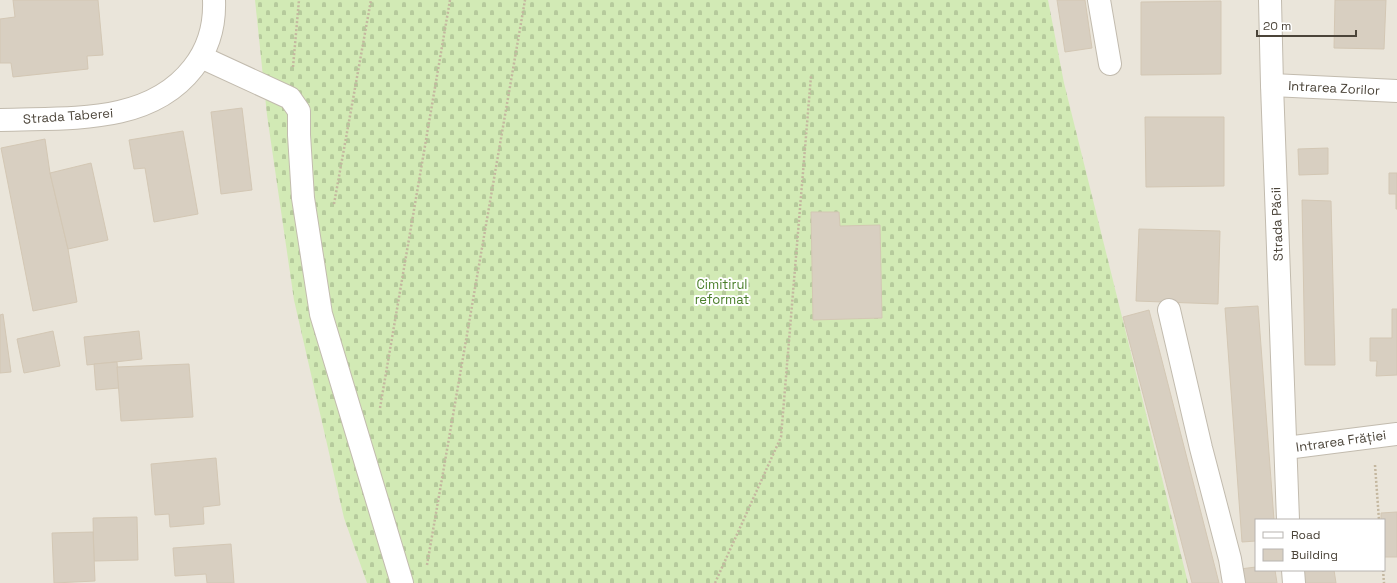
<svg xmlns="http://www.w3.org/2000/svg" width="1397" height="583" font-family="'Space Grotesk',sans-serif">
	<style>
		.residential { fill: #eae5da; fill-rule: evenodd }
		.cemetery { fill: url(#cemetery-stones) }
		.building { fill: #d8cfc1; stroke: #d3c7b4 }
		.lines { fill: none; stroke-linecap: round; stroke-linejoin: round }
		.minor-casing { stroke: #c2bbae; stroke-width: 24 }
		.path { stroke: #c4b79f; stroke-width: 2.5; stroke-dasharray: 2 2; stroke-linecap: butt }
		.minor { stroke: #fff; stroke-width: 22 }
		.labels { text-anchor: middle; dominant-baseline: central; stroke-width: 4; stroke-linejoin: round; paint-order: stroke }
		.street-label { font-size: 13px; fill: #4b4439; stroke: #fff }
		.park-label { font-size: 13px; fill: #4a7f2a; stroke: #fff }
	</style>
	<defs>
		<pattern id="cemetery-stones" width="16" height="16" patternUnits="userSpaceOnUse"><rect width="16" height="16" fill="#d2eab5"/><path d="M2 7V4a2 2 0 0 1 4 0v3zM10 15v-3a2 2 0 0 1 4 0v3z" fill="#b6ca9c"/></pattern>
	</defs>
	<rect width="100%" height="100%" fill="#f6f3ec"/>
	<path class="residential" d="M 0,0 L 1397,0 L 1397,583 L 0,583 ZM 1256,520 L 1384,520 L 1384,570 L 1256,570 Z"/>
	<path class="cemetery" d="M 255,0 L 1048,0 L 1064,83 L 1188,583 L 367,583 L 344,518 L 294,300 L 267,115 Z"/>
	<g class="building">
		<path d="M 13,0 L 98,0 L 103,55 L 87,56 L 88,69 L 13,77 L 11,63 L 0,63 L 0,19 L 15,17 Z"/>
		<path d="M 1057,0 L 1085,0 L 1092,48 L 1065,52 Z"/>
		<path d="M 1335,0 L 1386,0 L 1384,49 L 1334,48 Z"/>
		<path d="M 1221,1 L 1221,74 L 1141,75 L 1141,2 Z"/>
		<path d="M 242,108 L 252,190 L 221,194 L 211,112 Z"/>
		<path d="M 1145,117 L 1224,117 L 1224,186 L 1146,187 Z"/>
		<path d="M 183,131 L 198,214 L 154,222 L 145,168 L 134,169 L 129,140 Z"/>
		<path d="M 45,139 L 50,173 L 68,249 L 77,302 L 33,311 L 1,148 Z"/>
		<path d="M 1328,148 L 1328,174 L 1299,175 L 1298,149 Z"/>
		<path d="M 91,163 L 108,240 L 68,249 L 50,173 Z"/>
		<path d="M 1389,173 L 1397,173 L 1397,209 L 1396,209 L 1396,194 L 1389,194 Z"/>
		<path d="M 1302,200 L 1331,201 L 1335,365 L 1305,365 Z"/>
		<path d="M 811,212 L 839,212 L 840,226 L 880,225 L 882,318 L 813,320 Z"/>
		<path d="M 1139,229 L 1220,231 L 1218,304 L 1136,301 Z"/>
		<path d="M 1258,306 L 1274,520 L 1256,520 L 1256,541 L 1242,542 L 1225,308 Z"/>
		<path d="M 1392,309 L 1397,309 L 1397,375 L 1376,376 L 1377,361 L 1370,361 L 1370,338 L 1392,338 Z"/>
		<path d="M 1149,310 L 1219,583 L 1192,583 L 1123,317 Z"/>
		<path d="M 3,314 L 11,372 L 0,373 L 0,315 Z"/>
		<path d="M 53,331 L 60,366 L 24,373 L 17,339 Z"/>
		<path d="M 139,331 L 142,359 L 87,365 L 84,337 Z"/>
		<path d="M 117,362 L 119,388 L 96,390 L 94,364 Z"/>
		<path d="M 189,364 L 193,417 L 121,421 L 117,367 Z"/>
		<path d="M 216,458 L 220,505 L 203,507 L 204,524 L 170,527 L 169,514 L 155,515 L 151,464 Z"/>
		<path d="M 1397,512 L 1397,557 L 1384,557 L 1384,520 L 1381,520 L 1381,513 Z"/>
		<path d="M 137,517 L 138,560 L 94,561 L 93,518 Z"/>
		<path d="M 93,532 L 95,581 L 54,583 L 52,533 Z"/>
		<path d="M 231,544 L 234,583 L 207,583 L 206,574 L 175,576 L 173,548 Z"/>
		<path d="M 1256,567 L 1256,570 L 1275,570 L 1277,583 L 1242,583 L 1240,569 Z"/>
		<path d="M 1303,570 L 1334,570 L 1336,583 L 1305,583 Z"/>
	</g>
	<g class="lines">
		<defs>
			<g id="minor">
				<path d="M 1099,0 L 1110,64"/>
				<path d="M 1270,0 L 1272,85 L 1288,520"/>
				<path d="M 201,57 L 290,98 L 299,111 L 299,135 L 303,198 L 321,314 L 402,583"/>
				<path d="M 1272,85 L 1397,91"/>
				<path d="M 0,120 C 66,117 148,126 193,68 C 209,48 215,26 214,0"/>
				<path d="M 1169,310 L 1201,448 L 1230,559 L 1234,583"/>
				<path d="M 1286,448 L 1397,434"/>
				<path d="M 1293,570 L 1294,583"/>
			</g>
		</defs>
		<use href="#minor" class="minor-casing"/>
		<g class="path">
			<path d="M 293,67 L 299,0"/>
			<path d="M 334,204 L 371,0"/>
			<path d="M 380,408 L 450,0"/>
			<path d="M 1375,465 L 1379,520"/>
			<path d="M 427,565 L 525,0"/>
			<path d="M 1383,570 L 1384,583"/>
			<path d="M 715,583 L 781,437 L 811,76"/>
		</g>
		<use href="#minor" class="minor"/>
	</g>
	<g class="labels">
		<g class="street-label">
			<text transform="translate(1334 88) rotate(3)">Intrarea Zorilor</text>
			<text transform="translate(68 116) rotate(-4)">Strada Taberei</text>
			<text transform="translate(1277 224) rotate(-92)">Strada Păcii</text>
			<text transform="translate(1341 441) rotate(-8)">Intrarea Frăției</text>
		</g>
		<g class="park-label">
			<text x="722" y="284">Cimitirul<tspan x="722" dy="15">reformat</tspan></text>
		</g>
	</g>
	<rect x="1255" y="519" width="130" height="52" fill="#ffffff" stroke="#b7b4b0"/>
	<rect x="1263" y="532" width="20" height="6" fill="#ffffff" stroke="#b7b4b0"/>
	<text x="1291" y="539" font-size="12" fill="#4b4439">Road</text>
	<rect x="1263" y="549" width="20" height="12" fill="#d8cfc1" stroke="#b7b4b0"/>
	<text x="1291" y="559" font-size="12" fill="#4b4439">Building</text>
	<path d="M1257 30v6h99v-6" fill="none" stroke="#4b4439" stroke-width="2"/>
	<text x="1263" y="30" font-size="12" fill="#4b4439" stroke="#ffffff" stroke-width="3" paint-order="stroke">20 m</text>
</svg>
